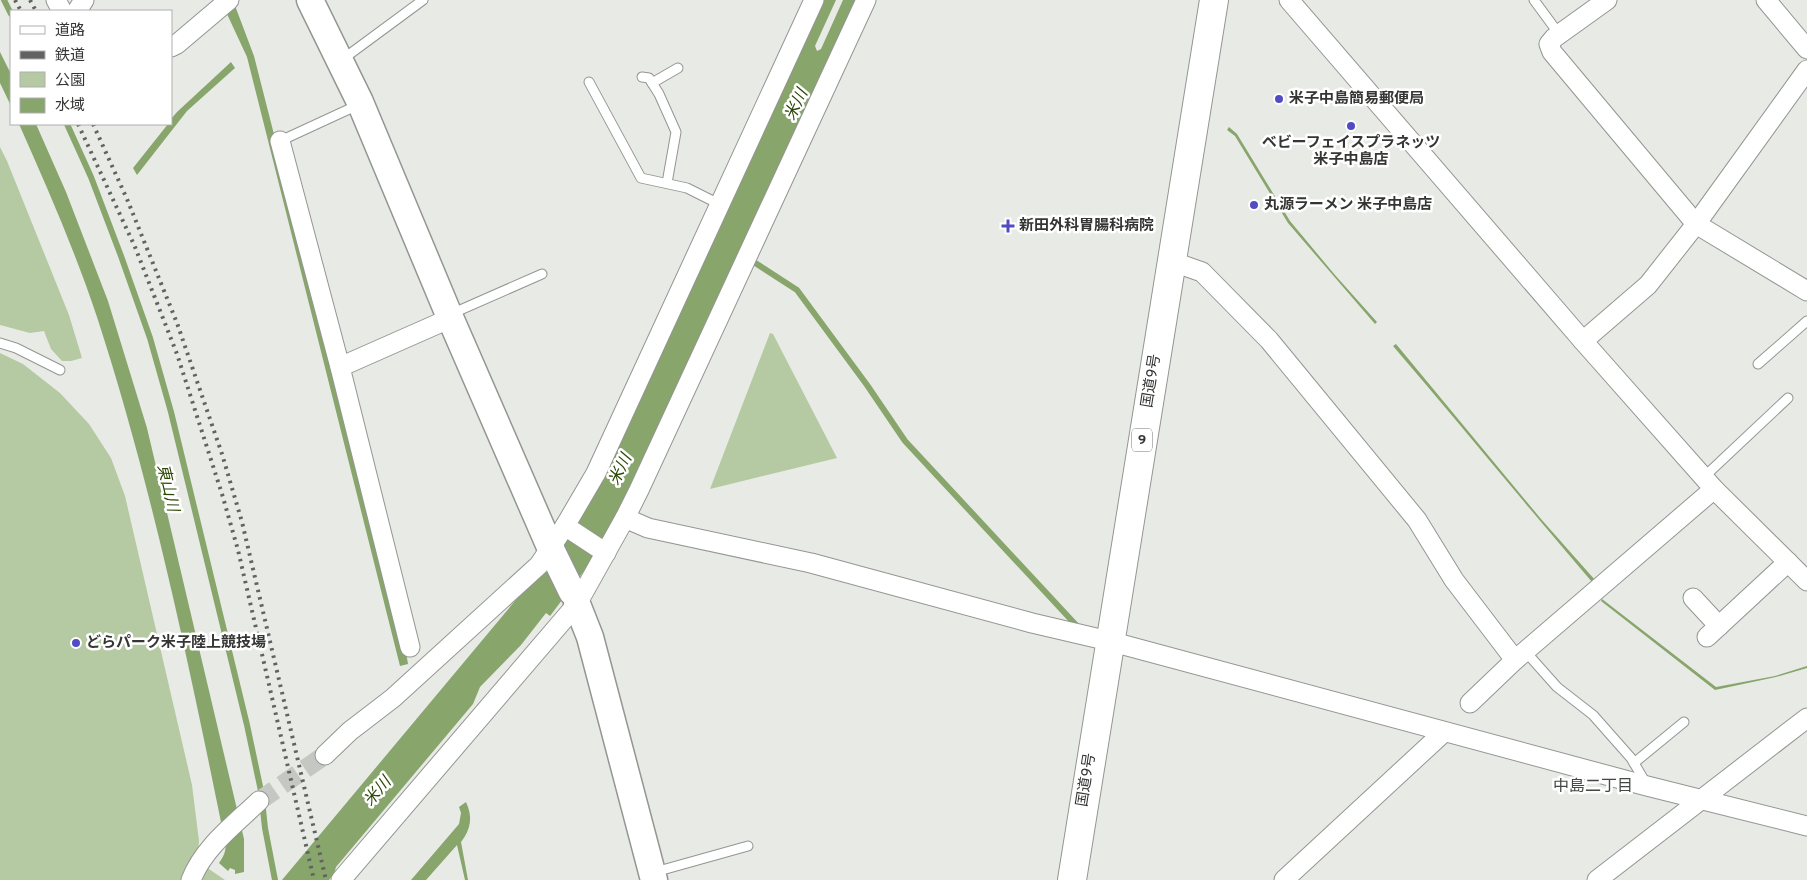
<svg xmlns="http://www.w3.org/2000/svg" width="1807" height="880" font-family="Overpass,'Noto Sans JP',sans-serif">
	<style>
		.green { fill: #b5caa2 }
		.water { fill: #88a56c }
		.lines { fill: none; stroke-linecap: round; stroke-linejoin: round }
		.stream { stroke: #88a56c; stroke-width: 6 }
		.street-tunnel { stroke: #c4c7c2; stroke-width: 19; stroke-dasharray: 19 9; stroke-linecap: butt }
		.lane-casing { stroke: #939691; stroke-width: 11 }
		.street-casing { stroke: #939691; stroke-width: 21 }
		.secondary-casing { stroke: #939691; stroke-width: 29 }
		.highway-casing { stroke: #939691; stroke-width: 30 }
		.lane { stroke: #fff; stroke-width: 9 }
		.street { stroke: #fff; stroke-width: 19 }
		.secondary { stroke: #fff; stroke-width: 26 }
		.highway { stroke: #fff; stroke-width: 28 }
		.rail { stroke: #616360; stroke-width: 4; stroke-dasharray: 2.5 5; stroke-linecap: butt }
		.poi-dot { fill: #524bc3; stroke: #fff; stroke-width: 2 }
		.labels { text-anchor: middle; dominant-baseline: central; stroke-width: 5; stroke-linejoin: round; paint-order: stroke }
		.shield { fill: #fff; stroke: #727271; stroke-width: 1 }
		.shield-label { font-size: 14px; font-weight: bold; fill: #353634 }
		.poi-label { font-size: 15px; font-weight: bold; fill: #353634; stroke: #fff; text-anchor: start }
		.street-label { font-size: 15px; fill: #353634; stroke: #fff }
		.water-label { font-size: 16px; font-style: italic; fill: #2d4705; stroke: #fff }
		.neighbourhood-label { font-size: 16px; fill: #444742; stroke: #fff }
	</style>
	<rect width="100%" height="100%" fill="#e8ebe5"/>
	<g class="green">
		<path d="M 0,147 L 7,161 L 69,315 L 82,358 L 71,361 L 62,361 L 51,349 L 44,331 L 30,333 L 0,325 Z"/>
		<path d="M 770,333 L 773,334 L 837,458 L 710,489 Z"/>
		<path d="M 0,353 L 23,364 L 60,393 L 89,424 L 111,458 L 125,496 L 192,785 L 199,841 L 198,851 L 206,867 L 225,880 L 0,880 Z"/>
	</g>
	<g class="water">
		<path d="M 822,0 L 836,0 L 815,46 L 817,51 L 821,49 L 843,0 L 855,0 L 773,181 L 602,545 L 596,555 L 550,616 L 546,613 L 521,645 L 480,687 L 473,704 L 336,867 L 334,874 L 329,880 L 282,880 L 545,565 L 565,543 L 588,503 Z"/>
		<path d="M 234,3 L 254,56 L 406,652 L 408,664 L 400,666 L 247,57 L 227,14 Z"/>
		<path d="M 0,52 L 11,74 L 11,106 L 0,83 Z"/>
		<path d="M 231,62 L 235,68 L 187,111 L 137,175 L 133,168 L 168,124 L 171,124 L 171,119 L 177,112 Z"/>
		<path d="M 19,124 L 36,124 L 66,192 L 108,301 L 147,428 L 244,839 L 244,872 L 235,874 L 235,870 L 230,868 L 228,871 L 219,863 C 228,851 227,841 222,827 C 187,655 151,483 97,317 C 75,251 47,187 19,124 Z"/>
		<path d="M 1229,127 L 1237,134 L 1290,221 L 1335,275 L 1377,322 L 1375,324 L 1288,223 L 1235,136 L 1227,130 Z"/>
		<path d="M 1396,344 L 1541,519 L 1595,580 L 1592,582 C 1525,504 1460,424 1393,346 Z"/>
		<path d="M 1602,599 L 1716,687 L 1775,676 L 1807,666 L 1807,668 L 1776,677 L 1715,690 L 1601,601 Z"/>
		<path d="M 466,802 C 473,817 471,829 461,842 L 468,880 L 465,880 L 457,845 L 426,880 L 411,880 L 459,824 L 461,813 L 459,807 Z"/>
	</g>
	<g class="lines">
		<g class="stream">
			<path d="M 4,0 L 11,14"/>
			<path d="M 67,124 L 91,177 L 121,256 L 150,338 L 171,412 L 247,725 L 261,791 L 265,828 L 275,880"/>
			<path d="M 749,259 L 797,290 L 867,385 L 905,441 L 1076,625"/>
		</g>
		<path class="street-tunnel" d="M 259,801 L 325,755"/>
		<defs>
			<g id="lane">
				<path d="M 1534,0 L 1559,34"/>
				<path d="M 343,59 L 423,0"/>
				<path d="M 642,77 L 649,78 L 659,94 L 676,132 L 667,183"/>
				<path d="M 589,82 L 641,178 L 687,188 L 719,204"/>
				<path d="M 652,83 L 678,68"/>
				<path d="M 280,141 L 358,105"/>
				<path d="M 451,314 L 542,274"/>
				<path d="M 0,343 L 16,348 L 60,370"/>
				<path d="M 1758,364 L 1807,321"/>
				<path d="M 1704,477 L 1788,398"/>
				<path d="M 1525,651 L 1557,687 L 1593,715 L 1631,758 L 1647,785"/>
				<path d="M 1634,763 L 1684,722"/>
				<path d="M 655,872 L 748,846"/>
			</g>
			<g id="street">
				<path d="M 56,0 L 62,11"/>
				<path d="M 1289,0 L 1583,341 L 1714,489 L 1807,581"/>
				<path d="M 1607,0 L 1554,38 L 1549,44 L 1552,52 L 1696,224 L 1807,291"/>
				<path d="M 1766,0 L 1807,49"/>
				<path d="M 77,11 L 84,0"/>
				<path d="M 171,47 L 177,44 L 229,0"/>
				<path d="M 280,141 L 340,367 L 410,647"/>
				<path d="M 1171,261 L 1202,272 L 1269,340 L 1417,520 L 1454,580 L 1515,660"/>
				<path d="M 1583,341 L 1648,285 L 1696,224 L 1807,70"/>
				<path d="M 340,367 L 451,318"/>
				<path d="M 625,518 L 648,528 L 811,563 L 1032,623 L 1109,641 L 1647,786 L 1807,826"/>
				<path d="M 565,526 L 606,553"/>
				<path d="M 1693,598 L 1719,626"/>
				<path d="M 1707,637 L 1788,562"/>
				<path d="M 1470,703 L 1515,660 L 1714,489"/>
				<path d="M 325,755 L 350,731 L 393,698 L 539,565 L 565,526 L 596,473 L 814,0"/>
				<path d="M 191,880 C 204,847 234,825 259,801"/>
				<path d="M 341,880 L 577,604 L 625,518 L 639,490 L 866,0"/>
				<path d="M 1284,880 L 1444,732"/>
				<path d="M 1597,880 L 1807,718"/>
			</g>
			<g id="secondary">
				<path d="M 310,0 L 360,102 L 449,315 L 550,547 L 572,592"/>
				<path d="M 577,604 L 590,637 L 654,880"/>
			</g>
			<path id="highway" d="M 1072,880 L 1214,0"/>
		</defs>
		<use href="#lane" class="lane-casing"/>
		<use href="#street" class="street-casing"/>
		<use href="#secondary" class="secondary-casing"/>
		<use href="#highway" class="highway-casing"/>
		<use href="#lane" class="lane"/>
		<use href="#street" class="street"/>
		<use href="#secondary" class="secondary"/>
		<use href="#highway" class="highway"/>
		<g class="rail">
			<path d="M 15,0 L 21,11"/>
			<path d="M 30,0 L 36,11"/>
			<path d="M 78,124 L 135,247 L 177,354 L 222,494 L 238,550 L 314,880"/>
			<path d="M 93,124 L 127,199 L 177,323 L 222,454 L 242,522 L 326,880"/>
		</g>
	</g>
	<g class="poi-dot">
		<circle cx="1279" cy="99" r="5"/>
		<circle cx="1351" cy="126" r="5"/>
		<circle cx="1254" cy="205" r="5"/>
		<path d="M1005.5 218.5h5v5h5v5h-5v5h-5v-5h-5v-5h5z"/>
		<circle cx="76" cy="643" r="5"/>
	</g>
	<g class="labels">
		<rect class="shield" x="1132" y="428.5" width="20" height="23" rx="4"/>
		<g class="shield-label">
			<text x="1142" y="440">9</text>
		</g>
		<g class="poi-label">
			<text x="1289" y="99">米子中島簡易郵便局</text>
			<text x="1351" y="143" text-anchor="middle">ベビーフェイスプラネッツ<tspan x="1351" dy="17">米子中島店</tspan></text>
			<text x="1264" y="205">丸源ラーメン 米子中島店</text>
			<text x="1019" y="226">新田外科胃腸科病院</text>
			<text x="86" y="643">どらパーク米子陸上競技場</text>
		</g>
		<g class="street-label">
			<text transform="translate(1152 381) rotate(-81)">国道9号</text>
			<text transform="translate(1087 780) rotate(-81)">国道9号</text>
		</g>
		<g class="water-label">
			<text transform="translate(797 105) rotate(-64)">米川</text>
			<text transform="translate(621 470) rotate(-64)">米川</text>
			<text transform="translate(167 488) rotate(77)">東山川</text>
			<text transform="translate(378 792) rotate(-49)">米川</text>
		</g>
		<g class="neighbourhood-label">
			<text x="1593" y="787">中島二丁目</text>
		</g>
	</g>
	<rect x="10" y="10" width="162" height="115" fill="#ffffff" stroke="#aeafae"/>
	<rect x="20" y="26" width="25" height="8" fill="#ffffff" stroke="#aeafae"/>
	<text x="55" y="35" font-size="15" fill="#353634">道路</text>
	<rect x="20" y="51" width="25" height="8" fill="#616360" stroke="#aeafae"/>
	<text x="55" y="60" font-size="15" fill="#353634">鉄道</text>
	<rect x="20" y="72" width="25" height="15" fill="#b5caa2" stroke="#aeafae"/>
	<text x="55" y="85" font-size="15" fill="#353634">公園</text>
	<rect x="20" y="98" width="25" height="15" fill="#88a56c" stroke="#aeafae"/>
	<text x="55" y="110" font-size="15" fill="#353634">水域</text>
</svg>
